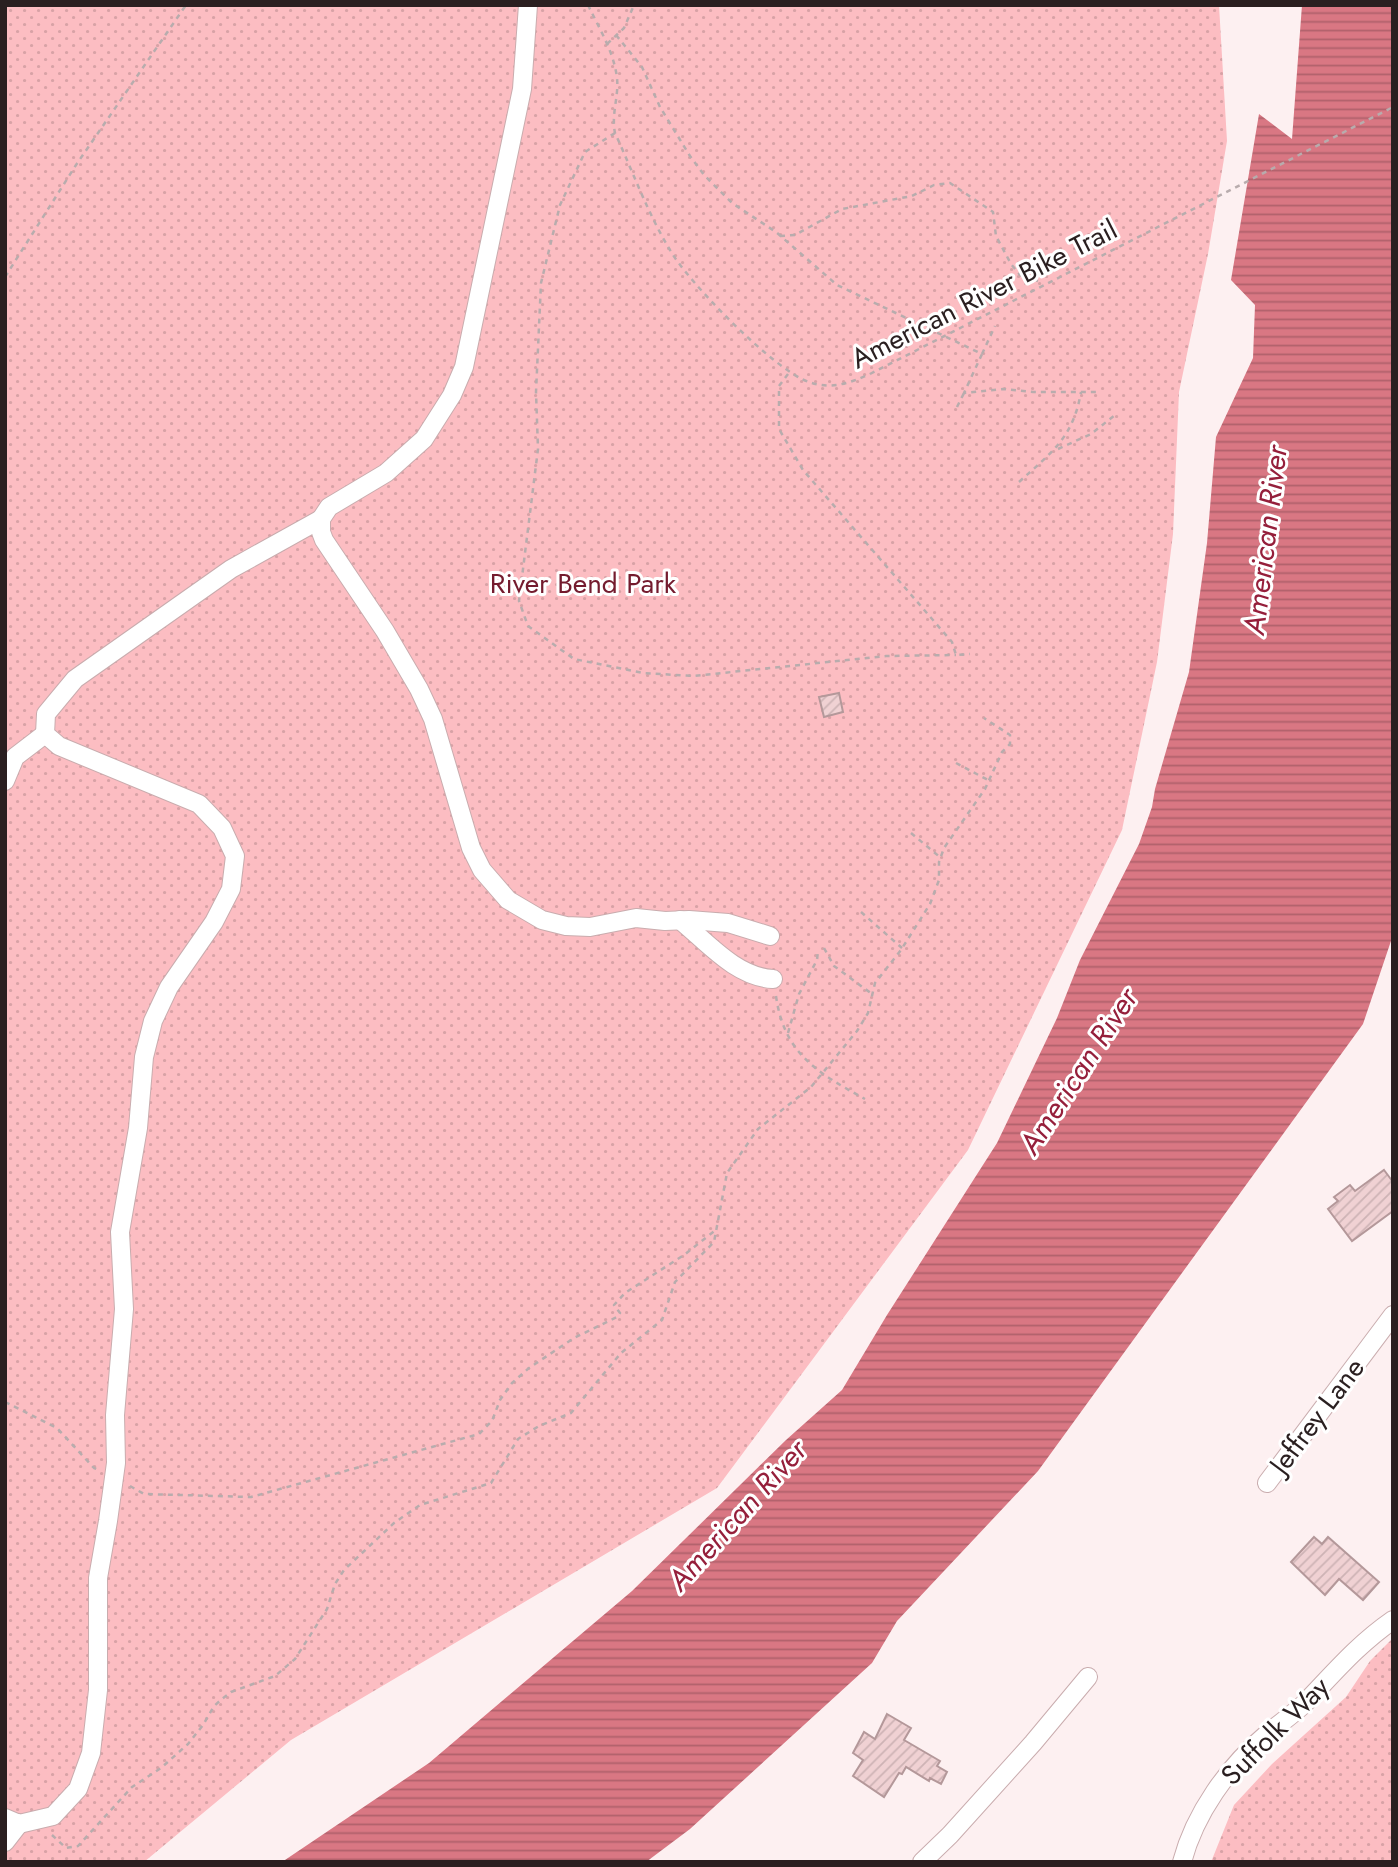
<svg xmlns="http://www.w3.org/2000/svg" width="1398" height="1867" font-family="Jost,sans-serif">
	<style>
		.park { fill: url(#park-dots) }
		.water { fill: url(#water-rules) }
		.building { fill: url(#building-hatch); stroke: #b4989a; stroke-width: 2 }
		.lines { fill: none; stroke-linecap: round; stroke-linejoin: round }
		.minor-casing { stroke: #c9acae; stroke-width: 20 }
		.path { stroke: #b8acad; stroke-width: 2.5; stroke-dasharray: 5 5; stroke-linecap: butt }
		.minor { stroke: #fff; stroke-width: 18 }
		.path-bridge { stroke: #b8acad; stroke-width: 2.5; stroke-dasharray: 5 5; stroke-linecap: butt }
		.labels { text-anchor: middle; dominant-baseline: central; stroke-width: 6; stroke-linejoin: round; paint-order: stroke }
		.street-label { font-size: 28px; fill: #2a1f20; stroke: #fff }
		.park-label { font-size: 28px; fill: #741b2e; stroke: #fff }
		.water-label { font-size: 30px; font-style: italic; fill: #951f3b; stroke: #fff }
	</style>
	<defs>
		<pattern id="park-dots" width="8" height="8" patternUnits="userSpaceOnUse" patternTransform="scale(1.75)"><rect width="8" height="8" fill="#fcbdc2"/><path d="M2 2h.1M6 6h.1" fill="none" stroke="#d8a2a6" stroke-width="1.8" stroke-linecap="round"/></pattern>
		<pattern id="water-rules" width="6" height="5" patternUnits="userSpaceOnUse" patternTransform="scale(1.75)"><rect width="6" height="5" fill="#d97783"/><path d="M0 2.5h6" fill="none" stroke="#b0616b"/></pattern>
		<pattern id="building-hatch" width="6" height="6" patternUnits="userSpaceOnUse" patternTransform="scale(1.75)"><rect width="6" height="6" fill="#f0d1d3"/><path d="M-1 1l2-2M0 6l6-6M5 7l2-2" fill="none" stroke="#ceb3b5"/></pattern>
	</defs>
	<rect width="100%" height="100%" fill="#fdf0f1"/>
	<g class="park">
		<path d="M 5,5 L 1219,5 L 1227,141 L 1208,254 L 1179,392 L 1173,534 L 1157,662 L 1122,830 L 968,1150 L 717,1488 L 291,1740 L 144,1862 L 5,1862 Z"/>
		<path d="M 1393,1638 L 1393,1862 L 1211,1862 L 1234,1805 L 1272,1764 L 1346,1697 L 1370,1661 Z"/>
	</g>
	<path class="water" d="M 1302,5 L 1393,5 L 1393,935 L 1363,1024 L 1038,1471 L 897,1621 L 872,1663 L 690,1829 L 646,1862 L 282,1862 L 429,1763 L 632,1591 L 786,1440 L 842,1390 L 887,1315 L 997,1143 L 1057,1018 L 1080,960 L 1139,844 L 1152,807 L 1155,789 L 1189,672 L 1207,543 L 1216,437 L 1253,358 L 1255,305 L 1231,280 L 1259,114 L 1292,139 Z"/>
	<g class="building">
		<path d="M 839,693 L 843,712 L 824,717 L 819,697 Z"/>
		<path d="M 1384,1170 L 1393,1182 L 1393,1211 L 1352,1241 L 1328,1209 L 1338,1201 L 1334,1197 L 1350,1185 L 1355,1191 Z"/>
		<path d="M 1314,1537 L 1322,1544 L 1328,1537 L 1379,1582 L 1363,1600 L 1339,1579 L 1325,1595 L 1291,1562 Z"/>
		<path d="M 887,1714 L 911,1728 L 904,1740 L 940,1761 L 937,1766 L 947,1772 L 941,1784 L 930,1778 L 929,1781 L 906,1767 L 902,1774 L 899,1773 L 884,1797 L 853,1776 L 863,1760 L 853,1753 L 864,1732 L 875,1739 Z"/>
	</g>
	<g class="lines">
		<defs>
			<g id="minor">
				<path d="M 528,5 L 522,89 L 464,367 L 452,395 L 424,439 L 386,473 L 329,507 L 321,519 L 321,532 L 324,540 L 385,631 L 419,689 L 433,719 L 471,848 L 482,870 L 508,900 L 542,920 L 566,926 L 590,927 L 636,918 L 665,921 L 689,920 L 728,923 L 770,936"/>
				<path d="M 5,781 L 15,757 L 45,734"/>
				<path d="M 680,920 C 708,943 736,977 773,979"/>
				<path d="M 1267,1483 L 1393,1315"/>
				<path d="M 5,1818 L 19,1824 L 53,1816 L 78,1789 L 91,1753 L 98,1690 L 98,1578 L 108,1521 L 116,1463 L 115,1415 L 124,1309 L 120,1232 L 138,1128 L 144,1057 L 153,1021 L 169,987 L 214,922 L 231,889 L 235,856 L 222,828 L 199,804 L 59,746 L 45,734 L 46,714 L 75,679 L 231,569 L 321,519"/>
				<path d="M 5,1842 L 19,1824"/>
				<path d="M 922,1862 L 950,1835 L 1033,1743 L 1088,1677"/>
				<path d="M 1182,1862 C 1195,1813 1228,1767 1267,1734 C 1279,1724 1292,1715 1304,1704 C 1334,1673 1357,1645 1393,1620"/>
			</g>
		</defs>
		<use href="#minor" class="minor-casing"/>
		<g class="path">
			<path d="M 588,5 C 599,28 614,52 617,78 C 619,97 611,114 615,133 C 633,172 648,214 670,250 C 688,282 775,371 809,382 C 831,390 850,383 870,374"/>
			<path d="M 616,35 L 642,67 L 660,107 L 690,156 L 704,175 L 732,203 L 776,232 L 837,285 L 982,354 L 964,393 L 1003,389 L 1033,392 L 1100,392"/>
			<path d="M 607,44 L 624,28 L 634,5"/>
			<path d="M 615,133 L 585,152 L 560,205 L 541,283 L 536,392 L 538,449 L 519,601 L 528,626 L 574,659 L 643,673 L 693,676 L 886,656 L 956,655"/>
			<path d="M 780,236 L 795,235 L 842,209 L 912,196 L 934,185 L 950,183 L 993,212 L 996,236 L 1011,264 L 1020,275 L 1038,281"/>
			<path d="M 5,277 L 76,165 L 186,5"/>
			<path d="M 982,354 L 995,326"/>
			<path d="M 788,374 L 779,386 L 779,429 L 803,470 L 952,642 L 956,655 L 970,654"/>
			<path d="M 957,407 L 964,393"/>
			<path d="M 1058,449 L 1091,434 L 1115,415"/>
			<path d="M 1019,482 C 1052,452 1073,438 1081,392"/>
			<path d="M 956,763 L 988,780"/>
			<path d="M 911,833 L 941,858"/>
			<path d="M 861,912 L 902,948"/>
			<path d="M 824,948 L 834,966 L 872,994"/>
			<path d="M 776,996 C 784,1054 818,1073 865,1099"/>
			<path d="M 788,1033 L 799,994 L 817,960 L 818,951"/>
			<path d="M 5,1402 L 57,1428 L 94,1468 L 99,1470"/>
			<path d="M 130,1486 L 144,1494 L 251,1497 L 479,1434 L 492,1421 L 500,1400 L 512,1383 L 529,1368 L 574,1338 L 617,1317 L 620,1313 L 614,1305 L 625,1293 L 684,1255 L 717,1229"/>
			<path d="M 52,1835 L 66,1848 L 78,1846 L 132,1787 L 161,1768 L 188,1744 L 203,1725 L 214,1706 L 222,1699 L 231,1692 L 275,1676 L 295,1659 L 327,1609 L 335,1584 L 344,1570 L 394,1523 L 420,1505 L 491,1483 L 518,1439 L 539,1426 L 571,1413 L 621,1353 L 662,1320 L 675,1282 L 714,1242 L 727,1173 L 758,1129 L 811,1087 L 857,1031 L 868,1013 L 875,983 L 901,950 L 930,904 L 939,880 L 939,862 L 944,848 L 985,789 L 1002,752 L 1010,744 L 1010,735 L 984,718"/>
		</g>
		<use href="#minor" class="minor"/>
		<path class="path-bridge" d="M 870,374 L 1393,107"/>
	</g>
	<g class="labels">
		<g class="street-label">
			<text transform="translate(984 294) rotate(-27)">American River Bike Trail</text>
			<text transform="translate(1317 1416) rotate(-53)">Jeffrey Lane</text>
			<text transform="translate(1275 1731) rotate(-45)">Suffolk Way</text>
		</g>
		<g class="park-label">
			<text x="583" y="583">River Bend Park</text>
		</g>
		<g class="water-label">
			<text transform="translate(1265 540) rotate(-83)">American River</text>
			<text transform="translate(1078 1071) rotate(-57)">American River</text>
			<text transform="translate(737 1515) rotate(-48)">American River</text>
		</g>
	</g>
	<rect width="1398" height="1867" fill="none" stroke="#2a1f20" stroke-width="14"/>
</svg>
